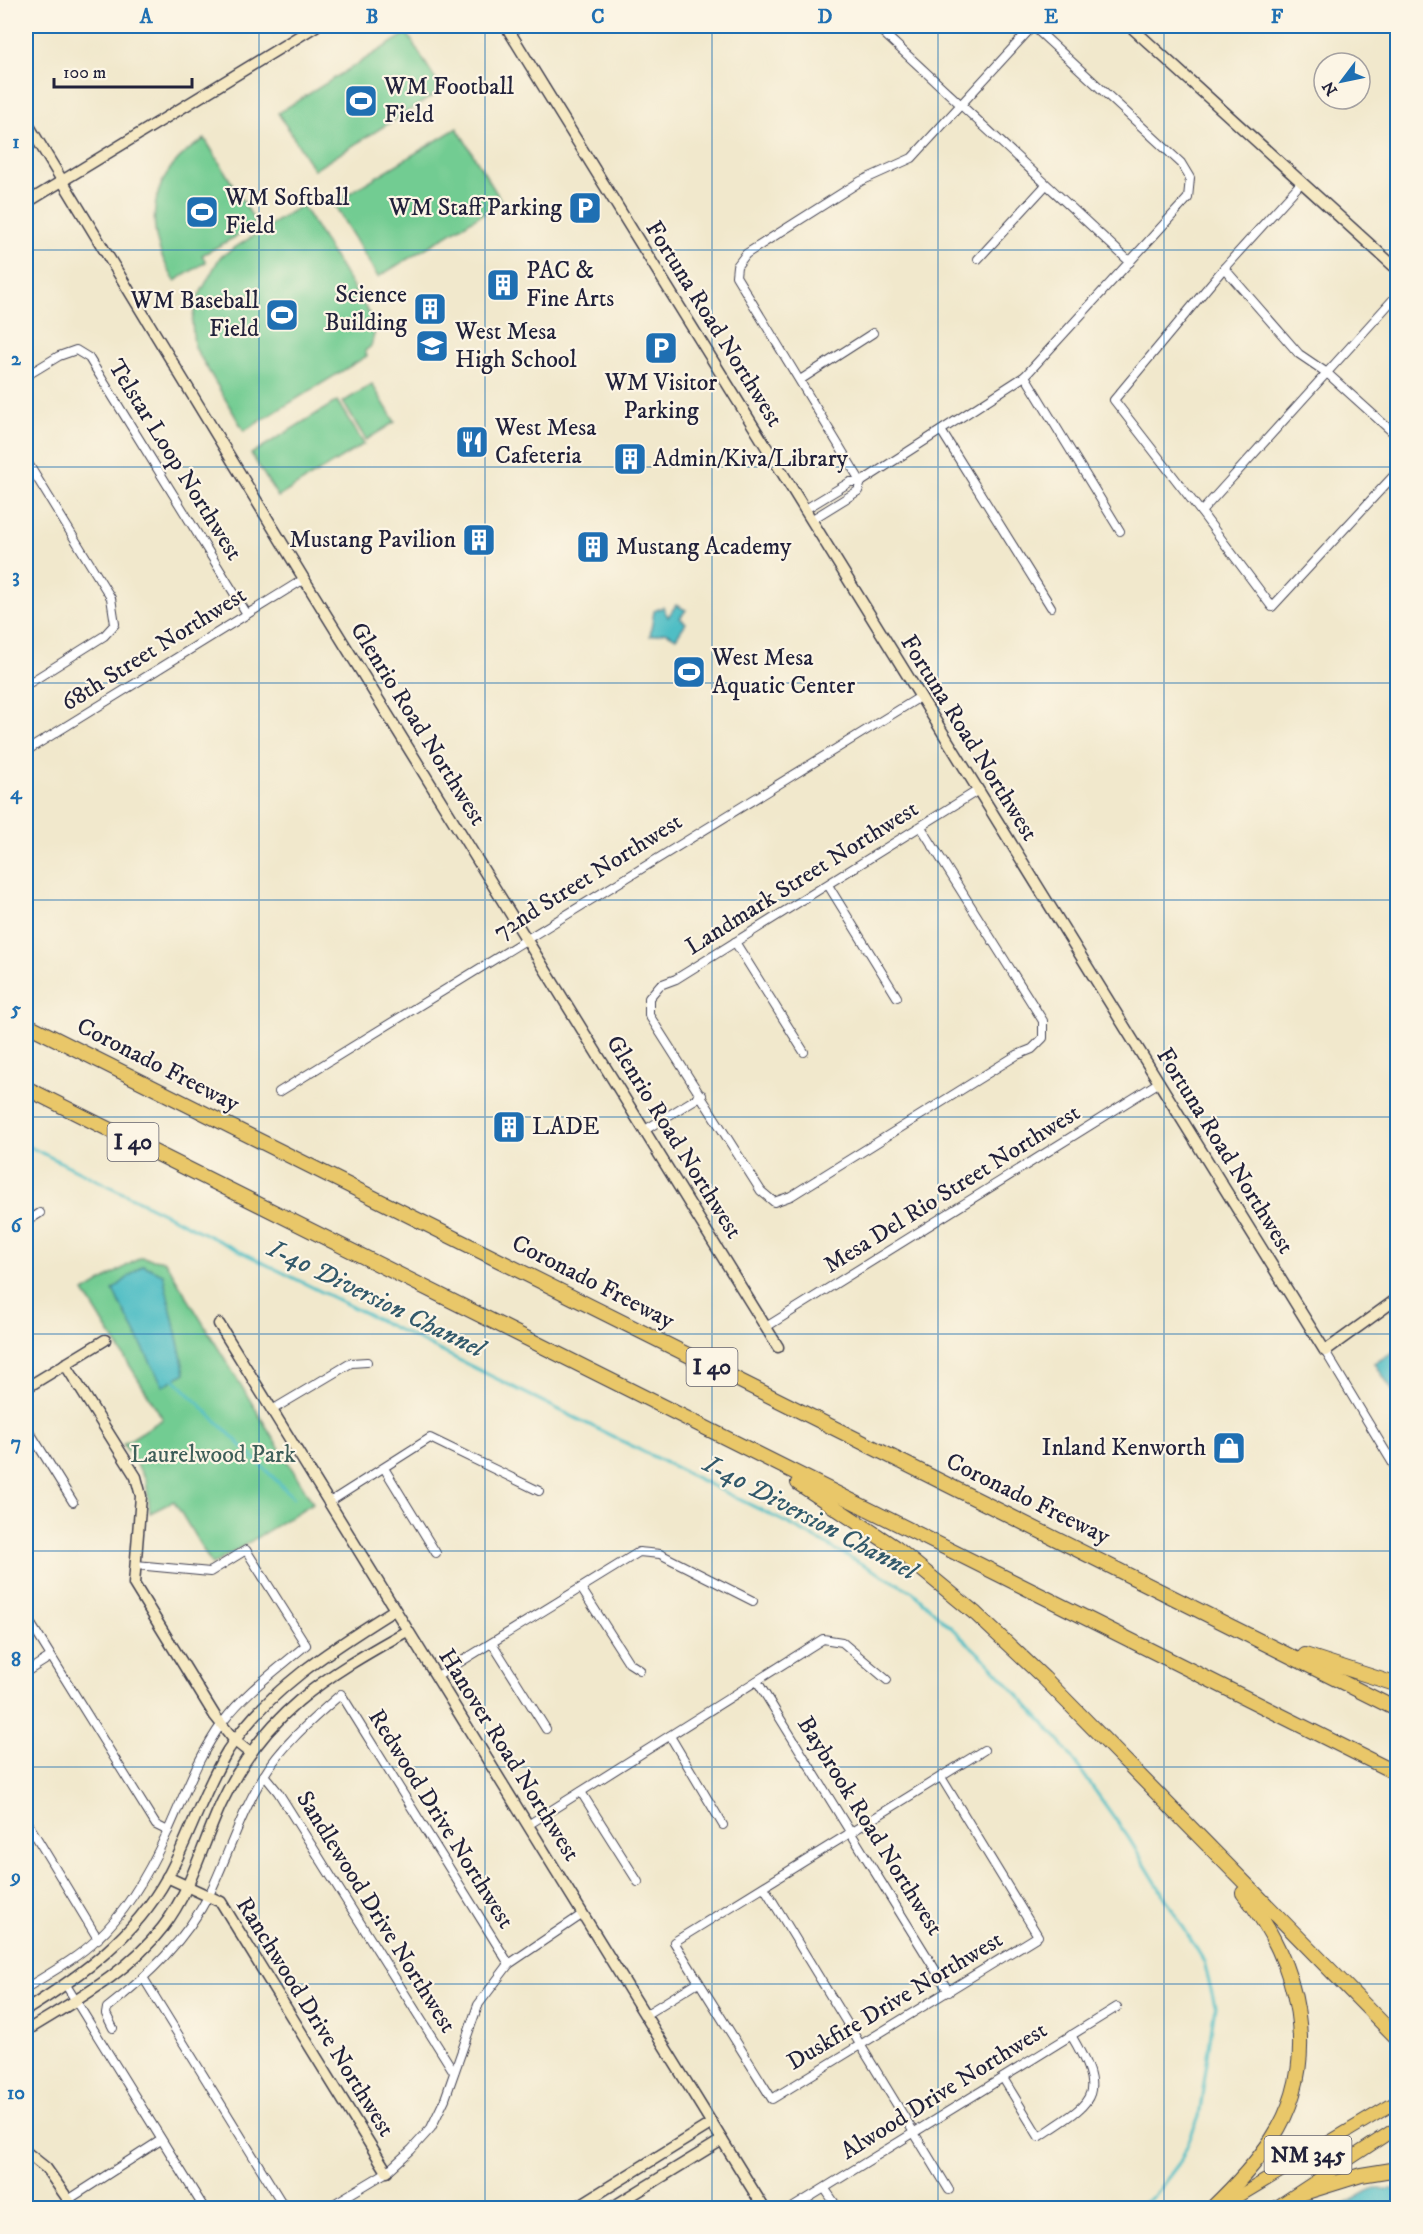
<svg xmlns="http://www.w3.org/2000/svg" width="1423" height="2234" font-family="'IM FELL DW Pica',serif">
	<style>
		.green { fill: #72cc92; stroke: #4a7766; stroke-width: 1.5 }
		.water { fill: #4fbec5; stroke: #387080; stroke-width: 1.5 }
		.lines { fill: none; stroke-linecap: round; stroke-linejoin: round }
		.stream { stroke: #4fbec5; stroke-width: 3 }
		.street-casing { stroke: #414051; stroke-width: 10 }
		.secondary-casing { stroke: #414051; stroke-width: 13 }
		.primary-casing { stroke: #414051; stroke-width: 14 }
		.highway-casing { stroke: #414051; stroke-width: 16 }
		.street { stroke: #fff; stroke-width: 8 }
		.secondary { stroke: #f6e9c3; stroke-width: 10 }
		.primary { stroke: #e9c769; stroke-width: 12 }
		.highway { stroke: #e9c769; stroke-width: 14 }
		.grid { fill: none; stroke: #1f6fb2; stroke-width: 1.5; stroke-opacity: 0.55 }
		.labels { text-anchor: middle; dominant-baseline: central; stroke-width: 4.5; stroke-linejoin: round; paint-order: stroke }
		.shield { fill: #fcf5e5; stroke: #63616e; stroke-width: 1.5 }
		.shield-label { font-size: 22px; font-weight: bold; fill: #22223b }
		.poi-label { font-size: 24px; fill: #22223b; stroke: #fcf5e5; text-anchor: start }
		.street-label { font-size: 24px; fill: #22223b; stroke: #fcf5e5 }
		.park-label { font-size: 24px; fill: #3e5e59; stroke: #fcf5e5 }
		.water-label { font-size: 26px; font-style: italic; fill: #32596b; stroke: #fcf5e5 }
		.neatline { fill: none; stroke: #1f6fb2; stroke-width: 2 }
		.grid-label { font-size: 20px; text-anchor: middle; font-weight: bold; fill: #1f6fb2 }
	</style>
	<rect width="100%" height="100%" fill="#fcf5e5"/>
	<filter id="ink" filterUnits="userSpaceOnUse"><feTurbulence type="fractalNoise" baseFrequency=".0167" numOctaves="2"/><feDisplacementMap in="SourceGraphic" scale="12" xChannelSelector="R" yChannelSelector="G"/><feConvolveMatrix kernelMatrix="1 2 1 2 8 2 1 2 1" color-interpolation-filters="sRGB"/></filter>
	<filter id="wash" filterUnits="userSpaceOnUse"><feTurbulence type="fractalNoise" baseFrequency=".008" numOctaves="4" result="noise"/><feDisplacementMap in="SourceGraphic" scale="24" xChannelSelector="R" yChannelSelector="G"/><feGaussianBlur stdDeviation="1.35" result="paint"/><feColorMatrix in="noise" values="0 0 0 0 0 0 0 0 0 0 0 0 0 0 0 0 0 1.4 0 .05"/><feComposite in="paint" operator="in"/></filter>
	<g filter="url(#wash)">
		<rect width="100%" height="100%" fill="#f1e8cc"/>
		<g class="green">
			<path d="M 407,33 L 442,90 L 314,170 L 278,113 Z"/>
			<path d="M 457,128 L 502,202 L 378,277 L 333,203 Z"/>
			<path d="M 205,139 L 255,221 L 252,228 L 202,255 L 206,262 L 175,281 C 141,228 148,171 205,139 Z"/>
			<path d="M 302,205 L 375,323 L 371,326 L 375,331 L 371,346 L 365,351 L 367,356 L 244,431 L 194,346 L 192,322 L 197,299 L 220,257 Z"/>
			<path d="M 372,384 L 395,422 L 366,440 L 343,402 Z"/>
			<path d="M 337,401 L 364,444 L 278,497 L 251,454 Z"/>
			<path d="M 141,1257 L 165,1261 L 313,1503 L 212,1565 L 174,1501 L 150,1513 L 146,1479 L 123,1444 L 163,1419 L 84,1292 Z"/>
		</g>
		<g class="water">
			<path d="M 676,605 L 686,610 L 680,618 L 686,623 L 676,638 L 666,632 L 650,636 L 654,611 L 663,607 L 668,617 Z"/>
			<path d="M 143,1265 L 163,1274 L 185,1373 L 163,1386 L 113,1290 Z"/>
			<path d="M 1393,1352 L 1397,1357 L 1397,1398 L 1375,1363 Z"/>
			<path d="M 1372,2189 L 1397,2189 L 1397,2208 L 1338,2208 Z"/>
		</g>
		<g class="lines">
			<g class="stream">
				<path d="M 26,1145 L 791,1525 L 913,1592 L 988,1662 L 1060,1741 L 1128,1837 L 1204,1961 L 1215,2006 L 1199,2117 L 1180,2162 L 1154,2196 L 1137,2208"/>
				<path d="M 174,1379 L 294,1498"/>
			</g>
		</g>
	</g>
	<g filter="url(#ink)">
		<g class="lines">
			<defs>
				<g id="street">
					<path d="M 876,26 L 1130,262"/>
					<path d="M 1301,183 L 1224,268 L 1114,400 L 1201,512 L 1398,294"/>
					<path d="M 978,259 L 1046,185"/>
					<path d="M 1224,268 L 1299,354 L 1327,373 L 1398,437"/>
					<path d="M 26,376 L 59,356 L 76,350 L 89,358 L 247,614"/>
					<path d="M 1025,376 L 1120,531"/>
					<path d="M 800,380 L 873,333"/>
					<path d="M 942,432 L 1051,607"/>
					<path d="M 26,460 L 111,598 L 115,624 L 104,636 L 26,685"/>
					<path d="M 861,482 L 736,276 L 737,266 L 746,254 L 861,181 L 912,158 L 1033,26"/>
					<path d="M 804,510 L 850,482 L 861,482 L 1025,376 L 1188,198 L 1190,178 L 1181,163 L 1033,26"/>
					<path d="M 1201,512 L 1272,607 L 1398,471"/>
					<path d="M 811,520 L 858,491 L 861,482"/>
					<path d="M 26,751 L 304,579"/>
					<path d="M 921,827 L 1043,1021 L 1043,1038 L 1032,1049 L 1017,1055 L 791,1196 L 774,1202 L 761,1191 L 649,1015 L 649,998 L 660,985 L 676,979 L 977,791"/>
					<path d="M 828,885 L 897,997"/>
					<path d="M 735,942 L 804,1052"/>
					<path d="M 279,1092 L 920,697"/>
					<path d="M 645,1130 L 702,1095"/>
					<path d="M 26,1222 L 40,1213"/>
					<path d="M 766,1327 L 1158,1083"/>
					<path d="M 1325,1351 L 1398,1472"/>
					<path d="M 272,1410 L 351,1363 L 367,1362"/>
					<path d="M 26,1426 L 73,1502"/>
					<path d="M 384,1468 L 436,1553"/>
					<path d="M 328,1503 L 430,1438 L 539,1491"/>
					<path d="M 581,1588 L 629,1663 L 640,1670"/>
					<path d="M 26,1616 L 156,1825 L 168,1831"/>
					<path d="M 492,1643 L 546,1729"/>
					<path d="M 26,1672 L 50,1657"/>
					<path d="M 436,1677 L 639,1552 L 660,1554 L 753,1601"/>
					<path d="M 757,1681 L 949,1992"/>
					<path d="M 670,1736 L 723,1825"/>
					<path d="M 264,1775 L 278,1792 L 454,2072"/>
					<path d="M 941,1777 L 1038,1936 L 772,2099 L 674,1942 L 984,1750"/>
					<path d="M 581,1792 L 638,1882"/>
					<path d="M 26,1820 L 98,1939"/>
					<path d="M 528,1825 L 823,1639 L 842,1642 L 887,1680"/>
					<path d="M 764,1887 L 949,2190"/>
					<path d="M 144,1979 L 285,2208"/>
					<path d="M 66,1985 L 204,2208"/>
					<path d="M 26,1988 C 50,1973 76,1959 97,1939 C 128,1911 150,1870 167,1833 C 184,1796 198,1756 223,1722 C 245,1692 278,1669 306,1645 L 246,1550 L 210,1572 L 136,1565"/>
					<path d="M 645,2015 L 698,1982"/>
					<path d="M 113,2028 L 106,2014 L 107,2008 C 148,1976 186,1940 210,1893 C 228,1855 241,1813 263,1777 C 282,1745 313,1719 341,1694 L 509,1964"/>
					<path d="M 1003,2078 L 1039,2137 C 1093,2101 1108,2098 1071,2035"/>
					<path d="M 825,2189 L 838,2208"/>
					<path d="M 68,2200 L 161,2140"/>
					<path d="M 327,2208 L 387,2172 L 411,2150 L 431,2128 L 445,2099 L 478,2005 L 509,1964 L 583,1914"/>
					<path d="M 792,2208 L 1117,2007"/>
				</g>
				<g id="secondary">
					<path d="M 506,26 L 1325,1351 L 1398,1298"/>
					<path d="M 1130,26 L 1398,270"/>
					<path d="M 26,121 L 304,579 L 778,1347"/>
					<path d="M 26,203 L 316,26"/>
					<path d="M 219,1324 L 764,2208"/>
					<path d="M 65,1364 L 136,1477 L 141,1496 L 134,1584 L 215,1716 L 235,1741 L 250,1753"/>
					<path d="M 26,1388 L 105,1340"/>
					<path d="M 167,1877 L 221,1902 L 387,2172"/>
					<path d="M 26,2010 C 82,1975 134,1937 167,1878 C 190,1836 203,1791 228,1750 C 269,1688 332,1649 394,1610"/>
					<path d="M 26,2031 C 74,2001 127,1974 163,1927 C 191,1891 202,1845 221,1804 C 264,1713 323,1678 407,1631"/>
					<path d="M 26,2152 L 46,2168 L 74,2208"/>
					<path d="M 575,2208 L 712,2123"/>
					<path d="M 611,2208 L 722,2140"/>
				</g>
				<g id="primary">
					<path d="M 1219,2208 L 1398,2101"/>
					<path d="M 1275,2208 L 1398,2127"/>
				</g>
				<g id="highway">
					<path d="M 26,1024 L 1398,1710"/>
					<path d="M 26,1088 L 1398,1774"/>
					<path d="M 798,1483 L 896,1548 L 976,1614 L 1044,1678 L 1398,2039"/>
					<path d="M 1305,1655 L 1398,1685"/>
					<path d="M 1300,2194 L 1361,2175 L 1398,2169"/>
					<path d="M 1212,2208 C 1234,2187 1255,2165 1272,2139 C 1323,2061 1299,1961 1243,1893"/>
				</g>
			</defs>
			<use href="#street" class="street-casing"/>
			<use href="#secondary" class="secondary-casing"/>
			<use href="#primary" class="primary-casing"/>
			<use href="#highway" class="highway-casing"/>
			<use href="#street" class="street"/>
			<use href="#secondary" class="secondary"/>
			<use href="#primary" class="primary"/>
			<use href="#highway" class="highway"/>
		</g>
	</g>
	<path class="grid" d="M 259,26 L 259,2208M 485,26 L 485,2208M 712,26 L 712,2208M 938,26 L 938,2208M 1164,26 L 1164,2208M 26,250 L 1398,250M 26,467 L 1398,467M 26,683 L 1398,683M 26,900 L 1398,900M 26,1117 L 1398,1117M 26,1334 L 1398,1334M 26,1551 L 1398,1551M 26,1767 L 1398,1767M 26,1984 L 1398,1984"/>
	<defs>
		<symbol id="stadium-square" viewBox="-11 -11 22 22"><rect x="-9" y="-9" width="18" height="18" rx="4" fill="#1f6fb2" stroke="#fcf5e5"/><path d="M0-5a6.5 5 0 1 0 0 10a6.5 5 0 1 0 0-10ZM-3.5-1.8h7v3.6h-7Z" fill="#fff"/></symbol>
		<symbol id="parking-square" viewBox="-11 -11 22 22"><rect x="-9" y="-9" width="18" height="18" rx="4" fill="#1f6fb2" stroke="#fcf5e5"/><path d="M-3.5-5.5H1a3.5 3.5 0 0 1 0 7H-1V5.5H-3.5ZM-1-3.4V-.6H.8a1.4 1.4 0 0 0 0-2.8Z" fill="#fff"/></symbol>
		<symbol id="building-square" viewBox="-11 -11 22 22"><rect x="-9" y="-9" width="18" height="18" rx="4" fill="#1f6fb2" stroke="#fcf5e5"/><path d="M-4-6H4V6H1V3H-1V6H-4ZM-2.5-4.3h1.7v1.8h-1.7ZM.8-4.3h1.7v1.8H.8ZM-2.5-1h1.7V.8h-1.7ZM.8-1h1.7V.8H.8Z" fill="#fff"/></symbol>
		<symbol id="school-square" viewBox="-11 -11 22 22"><rect x="-9" y="-9" width="18" height="18" rx="4" fill="#1f6fb2" stroke="#fcf5e5"/><path d="M0-5L7-2L0 1L-7-2ZM-4 1L0 2.5L4 1V4Q0 6-4 4Z" fill="#fff"/></symbol>
		<symbol id="restaurant-square" viewBox="-11 -11 22 22"><rect x="-9" y="-9" width="18" height="18" rx="4" fill="#1f6fb2" stroke="#fcf5e5"/><path d="M-5-6h1v4h1v-4h1v4h1v-4h1v5L-1.5 .5V6h-2V.5L-5-1ZM5-6V6H3V1.5H1.5Q1.5-4 5-6Z" fill="#fff"/></symbol>
		<symbol id="shop-square" viewBox="-11 -11 22 22"><rect x="-9" y="-9" width="18" height="18" rx="4" fill="#1f6fb2" stroke="#fcf5e5"/><path d="M-5-2.5h2.3a2.7 3.5 0 0 1 5.4 0H5L5.5 6h-11ZM-1.5-2.5h3a1.5 2.3 0 0 0-3 0Z" fill="#fff"/></symbol>
	</defs>
	<g fill-rule="evenodd">
		<use href="#stadium-square" x="342" y="82" width="38" height="38"/>
		<use href="#parking-square" x="566" y="189" width="38" height="38"/>
		<use href="#stadium-square" x="183" y="193" width="38" height="38"/>
		<use href="#building-square" x="484" y="266" width="38" height="38"/>
		<use href="#building-square" x="411" y="290" width="38" height="38"/>
		<use href="#stadium-square" x="263" y="296" width="38" height="38"/>
		<use href="#school-square" x="413" y="327" width="38" height="38"/>
		<use href="#parking-square" x="642" y="329" width="38" height="38"/>
		<use href="#restaurant-square" x="453" y="423" width="38" height="38"/>
		<use href="#building-square" x="611" y="440" width="38" height="38"/>
		<use href="#building-square" x="460" y="521" width="38" height="38"/>
		<use href="#building-square" x="574" y="528" width="38" height="38"/>
		<use href="#stadium-square" x="670" y="653" width="38" height="38"/>
		<use href="#building-square" x="490" y="1108" width="38" height="38"/>
		<use href="#shop-square" x="1210" y="1429" width="38" height="38"/>
	</g>
	<g class="labels">
		<g class="shield">
			<rect x="107.5" y="1123" width="51" height="38" rx="4.5"/>
			<rect x="686.5" y="1348" width="51" height="38" rx="4.5"/>
			<rect x="1264.5" y="2136" width="87" height="38" rx="4.5"/>
		</g>
		<g class="shield-label">
			<text x="133" y="1142">I 40</text>
			<text x="712" y="1367">I 40</text>
			<text x="1308" y="2155">NM 345</text>
		</g>
		<g class="poi-label">
			<text x="384" y="87">WM Football<tspan x="384" dy="28">Field</tspan></text>
			<text x="225" y="198">WM Softball<tspan x="225" dy="28">Field</tspan></text>
			<text x="562" y="208" text-anchor="end">WM Staff Parking</text>
			<text x="526" y="271">PAC &amp;<tspan x="526" dy="28">Fine Arts</tspan></text>
			<text x="407" y="295" text-anchor="end">Science<tspan x="407" dy="28">Building</tspan></text>
			<text x="259" y="301" text-anchor="end">WM Baseball<tspan x="259" dy="28">Field</tspan></text>
			<text x="455" y="332">West Mesa<tspan x="455" dy="28">High School</tspan></text>
			<text x="661" y="383" text-anchor="middle">WM Visitor<tspan x="661" dy="28">Parking</tspan></text>
			<text x="495" y="428">West Mesa<tspan x="495" dy="28">Cafeteria</tspan></text>
			<text x="653" y="459">Admin/Kiva/Library</text>
			<text x="456" y="540" text-anchor="end">Mustang Pavilion</text>
			<text x="616" y="547">Mustang Academy</text>
			<text x="712" y="658">West Mesa<tspan x="712" dy="28">Aquatic Center</tspan></text>
			<text x="532" y="1127">LADE</text>
			<text x="1206" y="1448" text-anchor="end">Inland Kenworth</text>
		</g>
		<g class="street-label">
			<text transform="translate(714 324) rotate(58)">Fortuna Road Northwest</text>
			<text transform="translate(175 460) rotate(58)">Telstar Loop Northwest</text>
			<text transform="translate(154 649) rotate(-32)">68th Street Northwest</text>
			<text transform="translate(418 724) rotate(58)">Glenrio Road Northwest</text>
			<text transform="translate(969 738) rotate(58)">Fortuna Road Northwest</text>
			<text transform="translate(588 877) rotate(-32)">72nd Street Northwest</text>
			<text transform="translate(802 878) rotate(-32)">Landmark Street Northwest</text>
			<text transform="translate(158 1065) rotate(27)">Coronado Freeway</text>
			<text transform="translate(674 1137) rotate(58)">Glenrio Road Northwest</text>
			<text transform="translate(1225 1151) rotate(58)">Fortuna Road Northwest</text>
			<text transform="translate(952 1189) rotate(-32)">Mesa Del Rio Street Northwest</text>
			<text transform="translate(593 1282) rotate(27)">Coronado Freeway</text>
			<text transform="translate(1028 1499) rotate(26)">Coronado Freeway</text>
			<text transform="translate(509 1755) rotate(58)">Hanover Road Northwest</text>
			<text transform="translate(441 1819) rotate(58)">Redwood Drive Northwest</text>
			<text transform="translate(870 1826) rotate(58)">Baybrook Road Northwest</text>
			<text transform="translate(376 1912) rotate(58)">Sandlewood Drive Northwest</text>
			<text transform="translate(895 2001) rotate(-31)">Duskfire Drive Northwest</text>
			<text transform="translate(315 2017) rotate(58)">Ranchwood Drive Northwest</text>
			<text transform="translate(944 2091) rotate(-32)">Alwood Drive Northwest</text>
		</g>
		<g class="park-label">
			<text x="213" y="1455">Laurelwood Park</text>
		</g>
		<g class="water-label">
			<text transform="translate(376 1299) rotate(26)">I-40 Diversion Channel</text>
			<text transform="translate(810 1518) rotate(28)">I-40 Diversion Channel</text>
		</g>
	</g>
	<rect width="1423" height="2234" fill="none" stroke="#fcf5e5" stroke-width="66"/>
	<g transform="translate(1342 81) rotate(238)"><circle r="28" fill="#fcf5e5" stroke="#a5a1a1" stroke-width="1.5"/>
	<path d="M0-4.5L10 22L0 15L-10 22Z" fill="#1f6fb2"/>
	<text y="-9" font-size="16" font-weight="bold" text-anchor="middle" fill="#22223b">N</text>
	</g>
	<path d="M54 78v9h138v-9" fill="none" stroke="#22223b" stroke-width="3"/>
	<text x="63" y="78" font-size="18" fill="#22223b" stroke="#fcf5e5" stroke-width="4.5" paint-order="stroke">100 m</text>
	<rect x="33" y="33" width="1357" height="2168" class="neatline"/>
	<g class="grid-label">
		<text x="146" y="23">A</text>
		<text x="372" y="23">B</text>
		<text x="598" y="23">C</text>
		<text x="825" y="23">D</text>
		<text x="1051" y="23">E</text>
		<text x="1277" y="23">F</text>
		<text x="16" y="148">1</text>
		<text x="16" y="365">2</text>
		<text x="16" y="582">3</text>
		<text x="16" y="799">4</text>
		<text x="16" y="1015">5</text>
		<text x="16" y="1232">6</text>
		<text x="16" y="1449">7</text>
		<text x="16" y="1666">8</text>
		<text x="16" y="1883">9</text>
		<text x="16" y="2099">10</text>
	</g>
</svg>
